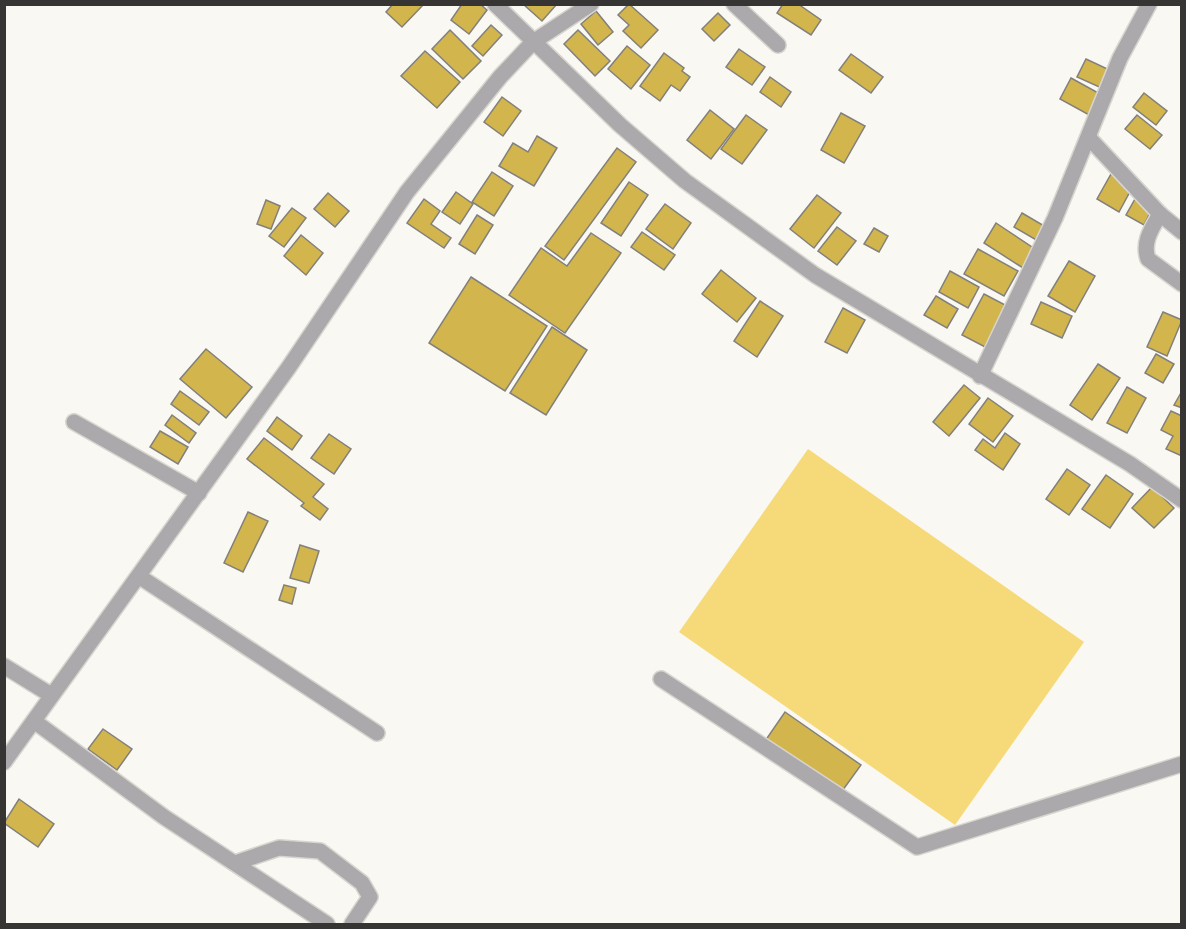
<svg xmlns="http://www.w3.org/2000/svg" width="1186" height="929" font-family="Overpass,sans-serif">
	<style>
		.green { fill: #f6d978 }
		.building { fill: #d3b54d; stroke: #82807b; stroke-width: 1.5 }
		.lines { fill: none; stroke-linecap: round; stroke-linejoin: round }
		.minor-casing { stroke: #d7d5d0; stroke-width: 18 }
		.minor { stroke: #aba9ab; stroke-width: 15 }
	</style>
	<rect width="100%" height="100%" fill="#faf8f2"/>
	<path class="green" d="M 808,449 L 1084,642 L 955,825 L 679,632 Z"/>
	<g class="building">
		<path d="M 393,4 L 424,4 L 402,27 L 386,12 Z"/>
		<path d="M 462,4 L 480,4 L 487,10 L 469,34 L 451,20 Z"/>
		<path d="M 523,4 L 557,4 L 542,21 Z"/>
		<path d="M 629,4 L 658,30 L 641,48 L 623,31 L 629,25 L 618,15 Z"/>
		<path d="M 783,4 L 798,4 L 821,20 L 811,35 L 777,13 Z"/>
		<path d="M 596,11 L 613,32 L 598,45 L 581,24 Z"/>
		<path d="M 718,13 L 730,25 L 714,41 L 702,29 Z"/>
		<path d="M 491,25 L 502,35 L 483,56 L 472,46 Z"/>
		<path d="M 450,30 L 481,61 L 463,79 L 432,49 Z"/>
		<path d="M 578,30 L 610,61 L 595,76 L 564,44 Z"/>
		<path d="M 627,46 L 650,65 L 631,89 L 608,69 Z"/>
		<path d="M 739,49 L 765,67 L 752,85 L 726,67 Z"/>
		<path d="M 425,51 L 460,82 L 437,108 L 401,76 Z"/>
		<path d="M 664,53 L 684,68 L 682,71 L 690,77 L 680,91 L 671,85 L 660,101 L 640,86 Z"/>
		<path d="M 851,54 L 883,77 L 871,93 L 839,70 Z"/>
		<path d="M 1086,59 L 1114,72 L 1106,90 L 1077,77 Z"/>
		<path d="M 770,77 L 791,92 L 781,107 L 760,92 Z"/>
		<path d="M 1071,78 L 1102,95 L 1091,116 L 1060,99 Z"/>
		<path d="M 1144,93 L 1167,111 L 1156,125 L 1133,107 Z"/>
		<path d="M 502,97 L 521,111 L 503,136 L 484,122 Z"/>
		<path d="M 710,110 L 734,129 L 711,159 L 687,140 Z"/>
		<path d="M 841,113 L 865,126 L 844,163 L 821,150 Z"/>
		<path d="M 746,115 L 767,130 L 742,164 L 721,149 Z"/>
		<path d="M 1137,115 L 1162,135 L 1150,149 L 1125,129 Z"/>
		<path d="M 537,136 L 557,148 L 534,186 L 499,166 L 513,143 L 528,152 Z"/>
		<path d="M 617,148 L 636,162 L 564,260 L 545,246 Z"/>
		<path d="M 492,172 L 513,186 L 494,216 L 472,202 Z"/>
		<path d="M 1111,174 L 1133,186 L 1119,212 L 1097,199 Z"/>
		<path d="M 629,182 L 648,195 L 621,236 L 601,223 Z"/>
		<path d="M 456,192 L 473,204 L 460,224 L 442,212 Z"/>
		<path d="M 328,193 L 349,211 L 335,227 L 314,209 Z"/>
		<path d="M 817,195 L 841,213 L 814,248 L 790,229 Z"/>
		<path d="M 424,199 L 440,211 L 431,224 L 451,238 L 444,248 L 407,223 Z"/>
		<path d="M 1135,199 L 1152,209 L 1144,225 L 1126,215 Z"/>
		<path d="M 266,200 L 280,206 L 271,229 L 257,224 Z"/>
		<path d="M 665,204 L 691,223 L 673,249 L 646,229 Z"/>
		<path d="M 292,208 L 306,218 L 284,247 L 269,236 Z"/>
		<path d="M 1022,213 L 1046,227 L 1038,241 L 1014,227 Z"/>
		<path d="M 477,215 L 493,225 L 475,254 L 459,244 Z"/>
		<path d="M 996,223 L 1035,249 L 1023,268 L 984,243 Z"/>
		<path d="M 837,227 L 856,241 L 837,265 L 818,251 Z"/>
		<path d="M 874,228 L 888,236 L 879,252 L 864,244 Z"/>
		<path d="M 642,232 L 675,255 L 664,270 L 631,247 Z"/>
		<path d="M 591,233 L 621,253 L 565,333 L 509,295 L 541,248 L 567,266 Z"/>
		<path d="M 301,235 L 323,253 L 306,275 L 284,256 Z"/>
		<path d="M 978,249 L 1018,271 L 1004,296 L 964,274 Z"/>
		<path d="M 1069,261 L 1095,276 L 1075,312 L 1048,296 Z"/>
		<path d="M 721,270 L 756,298 L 737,322 L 702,294 Z"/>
		<path d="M 950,271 L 979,287 L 968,308 L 939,292 Z"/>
		<path d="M 471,277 L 547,326 L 505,391 L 429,343 Z"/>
		<path d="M 984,294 L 1011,308 L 989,349 L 962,335 Z"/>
		<path d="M 936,296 L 958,309 L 947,328 L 924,315 Z"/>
		<path d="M 760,301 L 783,316 L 757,357 L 734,341 Z"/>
		<path d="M 1041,302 L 1072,316 L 1062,338 L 1031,324 Z"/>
		<path d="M 843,308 L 865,320 L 847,353 L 825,342 Z"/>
		<path d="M 1163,312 L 1182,320 L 1167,356 L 1147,347 Z"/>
		<path d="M 552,327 L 587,350 L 546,415 L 510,393 Z"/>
		<path d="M 206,349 L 252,387 L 226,418 L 180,379 Z"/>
		<path d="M 1156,354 L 1174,364 L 1163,383 L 1145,373 Z"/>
		<path d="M 1098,364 L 1120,378 L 1092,420 L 1070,405 Z"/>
		<path d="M 964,385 L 980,398 L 949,436 L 933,422 Z"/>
		<path d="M 1127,387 L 1146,398 L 1127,433 L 1107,423 Z"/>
		<path d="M 180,391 L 209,412 L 199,425 L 171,404 Z"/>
		<path d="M 1182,391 L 1182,408 L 1174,405 Z"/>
		<path d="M 988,398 L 1013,416 L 993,442 L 969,424 Z"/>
		<path d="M 1171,411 L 1182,416 L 1182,456 L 1166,449 L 1173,436 L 1161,430 Z"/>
		<path d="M 172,415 L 196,433 L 189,443 L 165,425 Z"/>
		<path d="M 277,417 L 302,436 L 292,450 L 267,431 Z"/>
		<path d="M 160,431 L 188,447 L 178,464 L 150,447 Z"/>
		<path d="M 1005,433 L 1020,444 L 1003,470 L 975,450 L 983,439 L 995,448 Z"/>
		<path d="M 329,434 L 351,449 L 334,474 L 311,458 Z"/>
		<path d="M 264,438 L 324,484 L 313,497 L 328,509 L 320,520 L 301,506 L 304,503 L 247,459 Z"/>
		<path d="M 1067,469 L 1090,485 L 1069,515 L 1046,499 Z"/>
		<path d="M 1106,475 L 1133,494 L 1110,528 L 1082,509 Z"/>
		<path d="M 1152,487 L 1174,508 L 1154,528 L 1132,508 Z"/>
		<path d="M 248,512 L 268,521 L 243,572 L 224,563 Z"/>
		<path d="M 300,545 L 319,551 L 309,583 L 290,578 Z"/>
		<path d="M 284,585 L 296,588 L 292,604 L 279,600 Z"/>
		<path d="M 785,712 L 861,765 L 840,794 L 765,741 Z"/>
		<path d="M 103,729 L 132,749 L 117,770 L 88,749 Z"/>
		<path d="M 19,799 L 54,824 L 38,847 L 4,823 Z"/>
	</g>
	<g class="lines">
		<defs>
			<g id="minor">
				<path d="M 495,4 L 620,125 L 685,181 L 815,275 L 1130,464 L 1182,500"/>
				<path d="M 734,4 L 778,45"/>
				<path d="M 1089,138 L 1160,214 C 1152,228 1142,242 1148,259 L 1182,284"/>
				<path d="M 1160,214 L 1182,232"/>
				<path d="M 980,376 L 1055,218 L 1120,58 L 1149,4"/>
				<path d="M 74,422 L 199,493"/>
				<path d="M 140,577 L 377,733"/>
				<path d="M 4,666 L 51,695"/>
				<path d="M 661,679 L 917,847 L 1182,764"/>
				<path d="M 34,721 L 164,817 L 327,924"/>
				<path d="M 4,762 L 289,367 L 407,192 L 500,77 L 533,42 L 591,4"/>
				<path d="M 235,863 L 279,848 L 320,851 L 362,883 L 370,897 L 352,924"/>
			</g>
		</defs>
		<use href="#minor" class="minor-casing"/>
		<use href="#minor" class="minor"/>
	</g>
	<rect width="1186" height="929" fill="none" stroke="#363533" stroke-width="12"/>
</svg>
